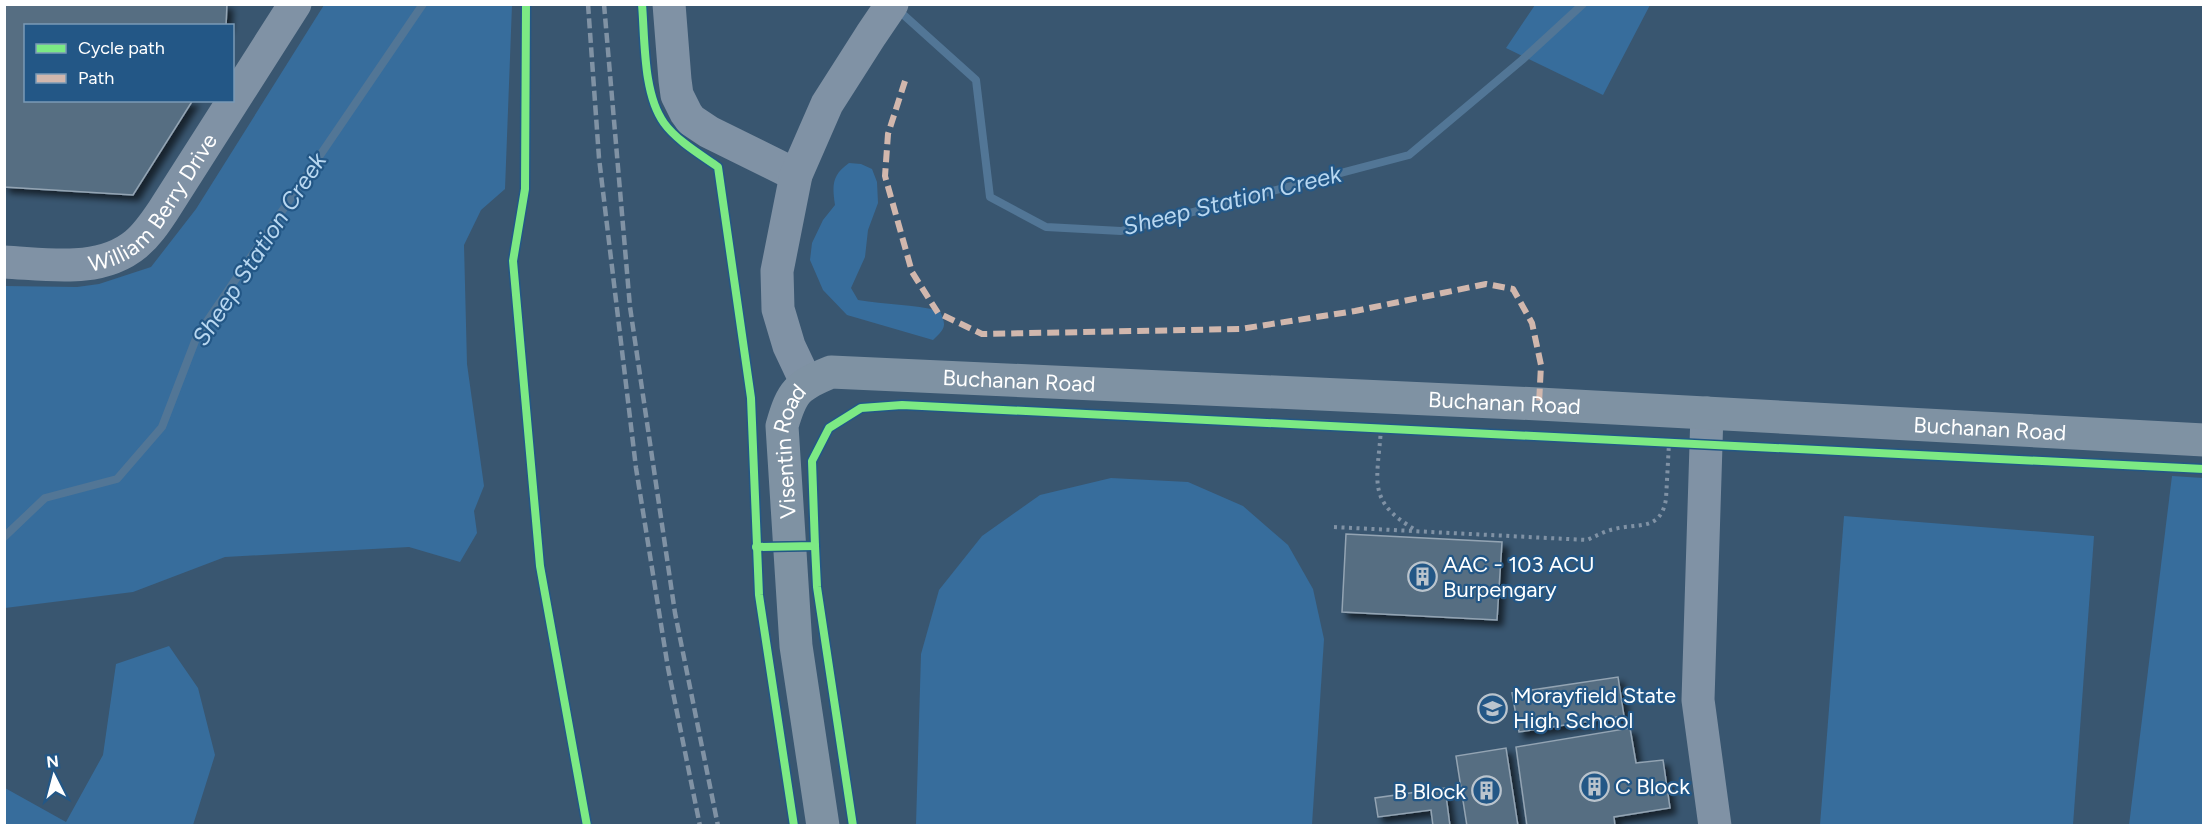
<svg xmlns="http://www.w3.org/2000/svg" width="2208" height="830" font-family="Figtree,sans-serif">
	<style>
		.green { fill: #376d9c }
		.lines { fill: none; stroke-linecap: round; stroke-linejoin: round }
		.stream { stroke: #527696; stroke-width: 8 }
		.building { fill: #576e82; stroke: #93a4b3; stroke-width: 1.5; filter: url(#shadow) }
		.path { stroke: #8092a5; stroke-width: 4; stroke-dasharray: 3 4.5; stroke-linecap: butt }
		.minor { stroke: #8092a5; stroke-width: 33 }
		.major { stroke: #7f92a3; stroke-width: 33 }
		.rail { stroke: #8092a4; stroke-width: 4.5; stroke-dasharray: 10 4.5; stroke-linecap: butt }
		.quiet { stroke: #d1b7ad; stroke-width: 6; stroke-dasharray: 12 6; stroke-linecap: butt }
		.cycleway-casing { stroke: #235786; stroke-width: 11 }
		.cycleway { stroke: #7ce984; stroke-width: 8 }
		.labels { text-anchor: middle; dominant-baseline: central; stroke-width: 4.5; stroke-linejoin: round; paint-order: stroke }
		.street-label { font-size: 22px; fill: #fff; stroke: #235786 }
		.poi-label { font-size: 22px; fill: #fff; stroke: #235786; text-anchor: start }
		.water-label { font-size: 24px; font-style: italic; fill: #b8d7f0; stroke: #235786 }
	</style>
	<defs>
		<filter id="shadow"><feDropShadow dx="5.5" dy="5.5" stdDeviation="3" flood-color="#0009"/></filter>
	</defs>
	<rect width="100%" height="100%" fill="#395670"/>
	<g class="green">
		<path d="M 324,5 L 512,5 L 505,189 L 481,210 L 464,245 L 467,364 L 484,486 L 474,511 L 477,533 L 460,562 L 409,547 L 225,557 L 133,592 L 5,608 L 5,286 L 77,287 L 99,284 L 151,267 L 196,209 Z"/>
		<path d="M 1535,5 L 1535,4 L 1650,5 L 1603,95 L 1506,48 Z"/>
		<path d="M 849,163 L 861,164 L 872,169 L 877,182 L 878,203 L 868,230 L 865,257 L 851,288 L 858,300 C 885,305 913,304 940,311 C 947,327 945,328 933,340 L 847,315 L 823,290 L 810,260 L 812,243 L 823,220 L 835,205 C 832,185 832,175 849,163 Z"/>
		<path d="M 2172,476 L 2203,478 L 2203,825 L 2129,825 Z"/>
		<path d="M 1111,478 L 1188,482 L 1243,506 L 1288,545 L 1313,589 L 1324,639 L 1312,825 L 916,825 L 921,654 L 939,590 L 982,536 L 1040,495 Z"/>
		<path d="M 1844,516 L 2094,536 L 2073,825 L 1820,825 Z"/>
		<path d="M 169,646 L 198,688 L 215,755 L 193,825 L 5,825 L 5,788 L 66,822 L 103,755 L 116,664 Z"/>
	</g>
	<g class="lines">
		<g class="stream">
			<path d="M 897,9 L 976,80 L 990,197 L 1046,227 L 1121,231 L 1409,155 L 1522,60 L 1583,4"/>
			<path d="M 4,537 L 45,498 L 117,479 L 162,427 L 197,336 L 423,4"/>
		</g>
	</g>
	<g class="building">
		<path d="M 4,4 L 227,4 L 226,26 L 26,26 L 26,100 L 193,100 L 133,195 L 4,187 Z"/>
		<path d="M 1346,534 L 1502,542 L 1497,620 L 1342,612 Z"/>
		<path d="M 1618,677 L 1624,716 L 1519,732 L 1512,693 Z"/>
		<path d="M 1630,728 L 1636,763 L 1663,760 L 1670,808 L 1614,817 L 1615,826 L 1527,826 L 1516,747 Z"/>
		<path d="M 1506,748 L 1518,826 L 1467,826 L 1456,756 Z"/>
		<path d="M 1445,788 L 1450,826 L 1433,826 L 1431,810 L 1378,817 L 1375,798 Z"/>
	</g>
	<g class="lines">
		<g class="path">
			<path d="M 1381,428 C 1378,480 1365,501 1416,530"/>
			<path d="M 1334,527 L 1587,540 C 1596,536 1605,531 1614,529 C 1639,523 1661,531 1666,499 L 1669,443"/>
		</g>
		<g class="minor">
			<path d="M 669,4 L 675,80 L 677,95 L 686,113 L 691,120 L 709,132 L 796,175"/>
			<path id="s1" d="M 4,262 C 48,264 100,274 136,244 C 147,235 155,223 163,211 L 295,4"/>
			<path d="M 806,382 L 789,346 L 778,309 L 777,271 L 796,175 L 827,104 L 871,35 L 892,4"/>
			<path d="M 1707,413 L 1698,700 L 1715,826"/>
		</g>
		<path class="major" id="s2" d="M 823,826 L 796,646 L 782,426 C 792,391 797,386 831,372 L 1539,404 L 2204,440"/>
		<g class="rail">
			<path d="M 588,4 L 599,158 L 636,468 L 668,668 L 700,826"/>
			<path d="M 604,4 L 630,307 L 675,613 L 718,826"/>
		</g>
		<path class="quiet" d="M 905,81 L 888,134 L 885,176 L 912,272 L 938,313 L 982,334 L 1240,329 L 1355,311 L 1486,284 L 1513,289 L 1532,323 L 1541,365 L 1539,404"/>
		<defs>
			<g id="cycleway">
				<path d="M 526,4 L 525,189 L 513,261 L 540,566 L 587,826"/>
				<path d="M 642,4 C 645,40 643,94 664,123 C 676,140 701,155 718,167 L 751,398 L 759,595 L 794,826"/>
				<path d="M 815,546 L 817,587 L 853,826"/>
				<path d="M 756,547 L 815,546 L 812,461 L 829,428 L 861,408 L 902,405 L 2204,469"/>
			</g>
		</defs>
		<use href="#cycleway" class="cycleway-casing"/>
		<use href="#cycleway" class="cycleway"/>
	</g>
	<defs>
		<symbol id="building-ring" viewBox="-11 -11 22 22"><circle r="9.5" fill="#235786" stroke="#bac4cd" stroke-width="1.5"/><path d="M-4-6H4V6H1V3H-1V6H-4ZM-2.5-4.3h1.7v1.8h-1.7ZM.8-4.3h1.7v1.8H.8ZM-2.5-1h1.7V.8h-1.7ZM.8-1h1.7V.8H.8Z" fill="#bac4cd"/></symbol>
		<symbol id="school-ring" viewBox="-11 -11 22 22"><circle r="9.5" fill="#235786" stroke="#bac4cd" stroke-width="1.5"/><path d="M0-5L7-2L0 1L-7-2ZM-4 1L0 2.5L4 1V4Q0 6-4 4Z" fill="#bac4cd"/></symbol>
	</defs>
	<g fill-rule="evenodd">
		<use href="#building-ring" x="1406" y="560" width="33" height="33"/>
		<use href="#school-ring" x="1476" y="692" width="33" height="33"/>
		<use href="#building-ring" x="1578" y="770" width="33" height="33"/>
		<use href="#building-ring" x="1470" y="774" width="33" height="33"/>
	</g>
	<g class="labels">
		<g class="street-label">
			<text stroke="none"><textPath href="#s1" startOffset="177">William Berry Drive</textPath></text>
			<text stroke="none"><textPath href="#s2" startOffset="668">Buchanan Road</textPath></text>
			<text stroke="none"><textPath href="#s2" startOffset="1154">Buchanan Road</textPath></text>
			<text stroke="none"><textPath href="#s2" startOffset="1640">Buchanan Road</textPath></text>
			<text stroke="none"><textPath href="#s2" startOffset="378">Visentin Road</textPath></text>
		</g>
		<g class="poi-label">
			<text x="1443" y="564">AAC - 103 ACU<tspan x="1443" dy="25">Burpengary</tspan></text>
			<text x="1513" y="695">Morayfield State<tspan x="1513" dy="25">High School</tspan></text>
			<text x="1615" y="786">C Block</text>
			<text x="1466" y="791" text-anchor="end">B Block</text>
		</g>
		<g class="water-label">
			<text transform="translate(1232 200) rotate(-14)">Sheep Station Creek</text>
			<text transform="translate(259 249) rotate(-57)">Sheep Station Creek</text>
		</g>
	</g>
	<rect width="2208" height="830" fill="none" stroke="#ffffff" stroke-width="12"/>
	<rect x="24" y="24" width="210" height="78" fill="#235786" stroke="#7b9ab6" stroke-width="1.5"/>
	<rect x="36" y="44" width="30" height="9" fill="#7ce984" stroke="#7b9ab6" stroke-width="1.5"/>
	<text x="78" y="54" font-size="18" fill="#ffffff">Cycle path</text>
	<rect x="36" y="74" width="30" height="9" fill="#d1b7ad" stroke="#7b9ab6" stroke-width="1.5"/>
	<text x="78" y="84" font-size="18" fill="#ffffff">Path</text>
	<g transform="translate(54 776) rotate(354)" stroke="#235786" stroke-width="4.5" paint-order="stroke">
	<path d="M0-4.5L10 22L0 15L-10 22Z" fill="#ffffff"/>
	<text y="-9" font-size="16" font-weight="bold" text-anchor="middle" fill="#ffffff">N</text>
	</g>
</svg>
